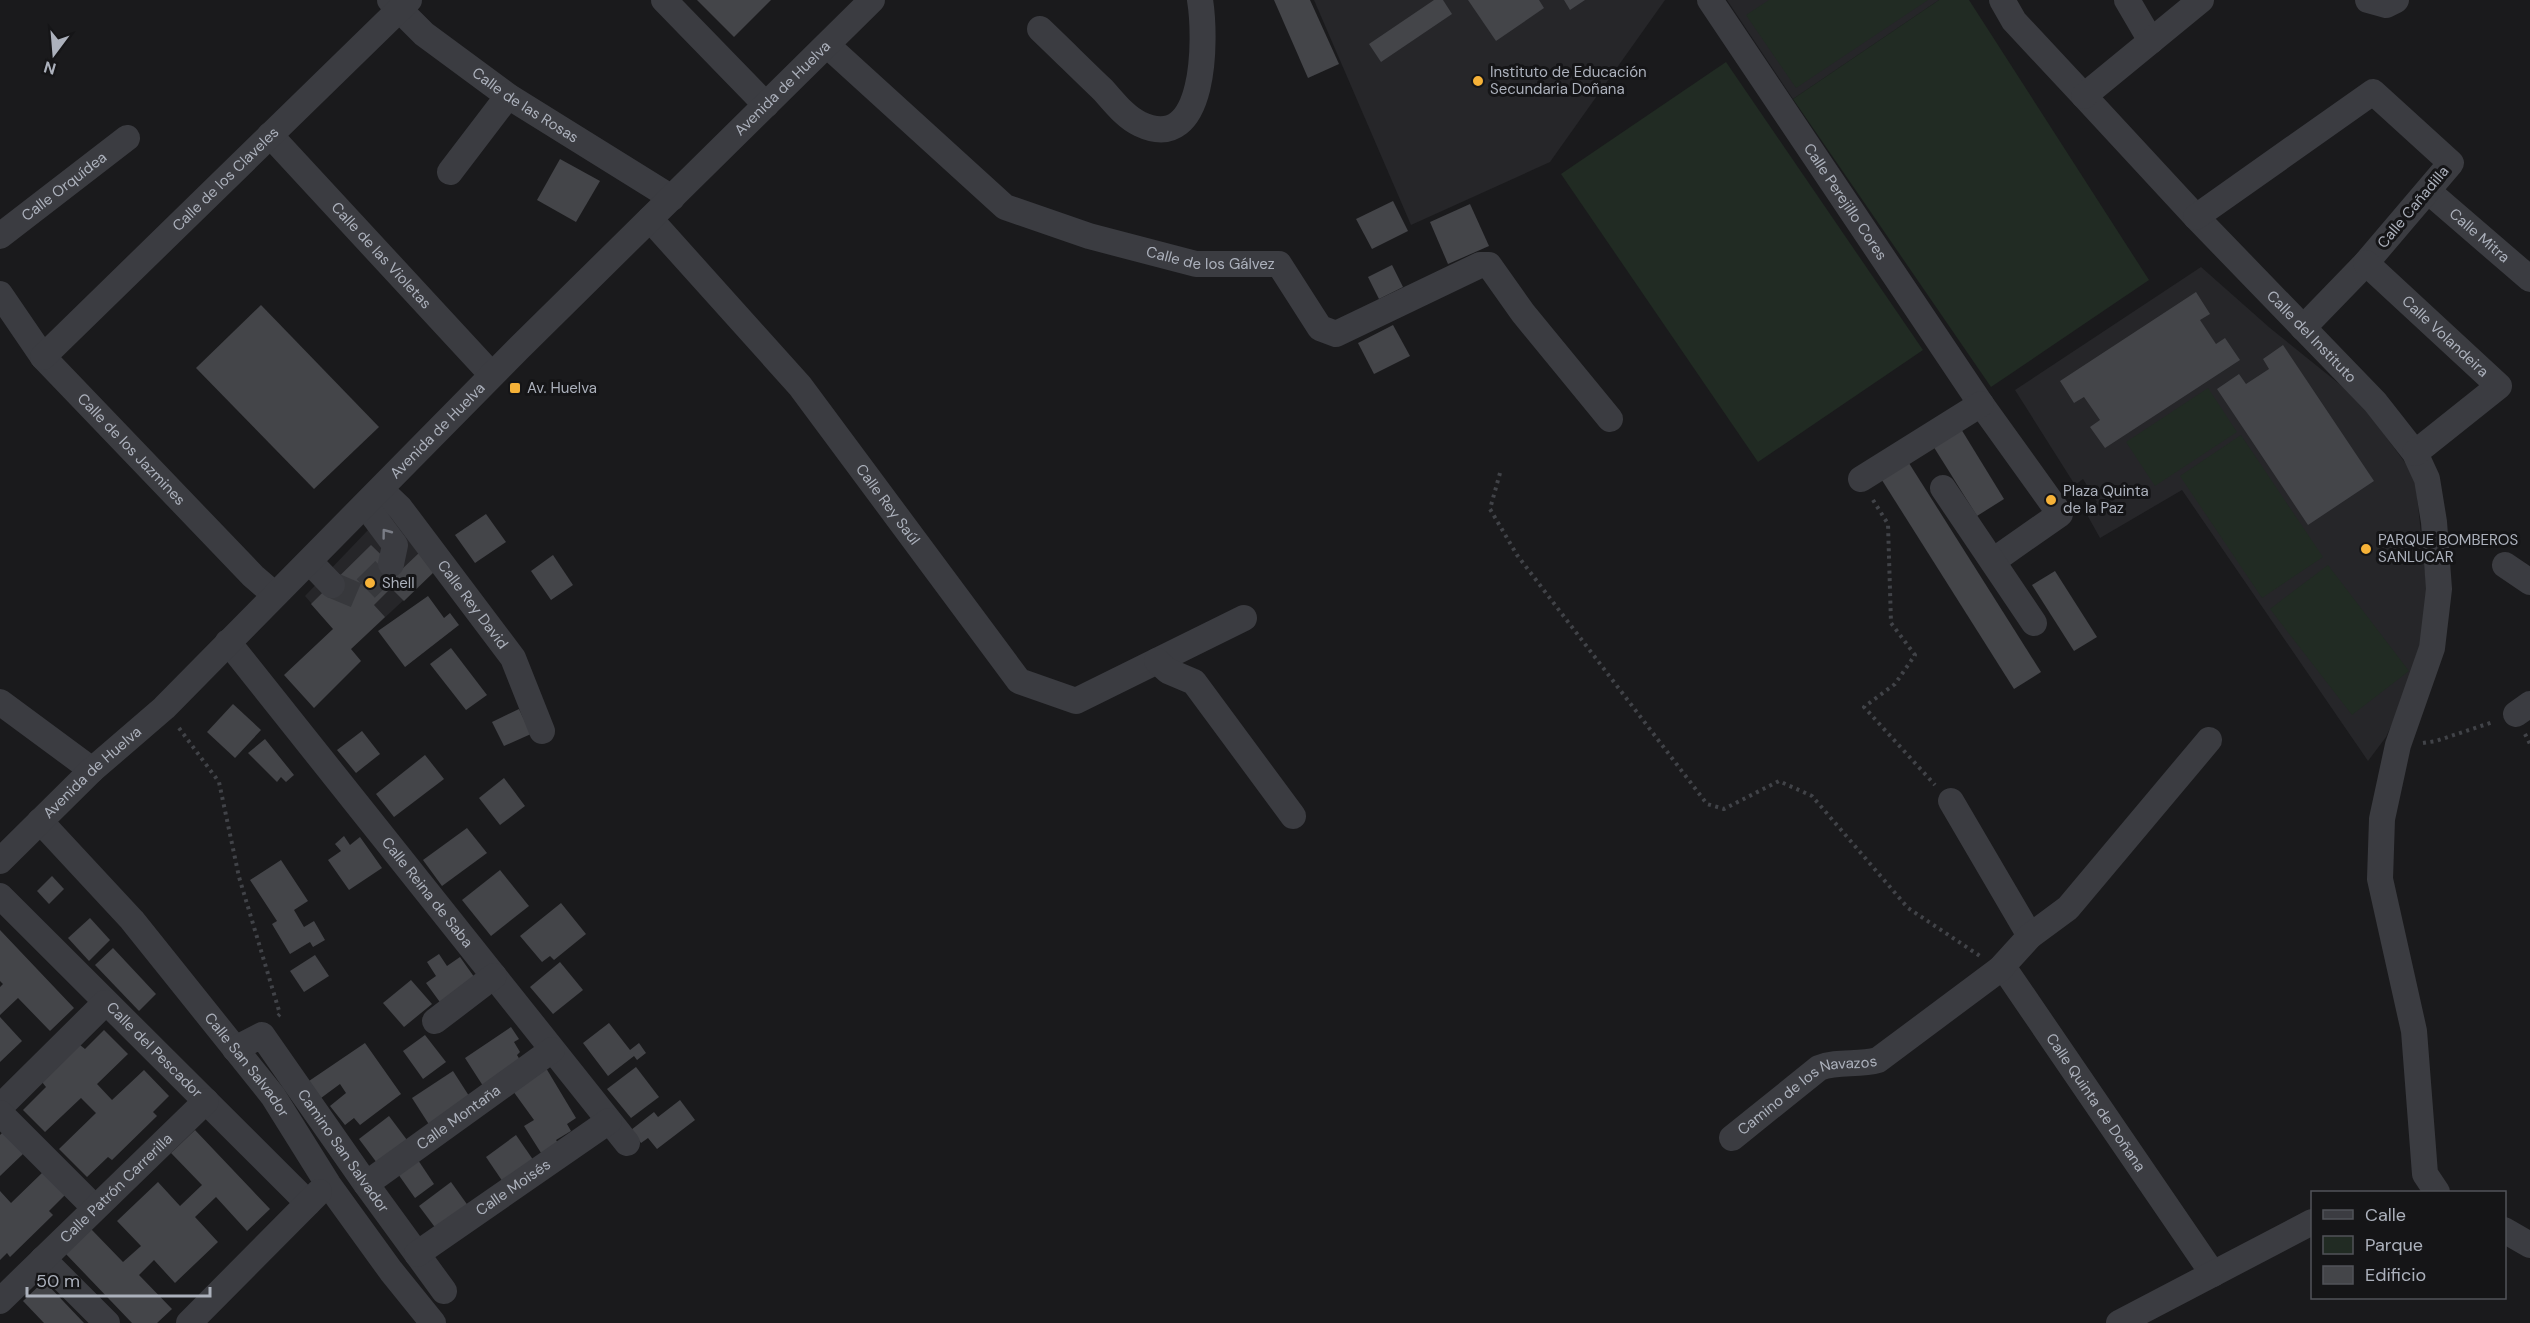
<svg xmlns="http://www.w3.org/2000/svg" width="2530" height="1323" font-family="'DM Sans',sans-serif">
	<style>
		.built { fill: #262629 }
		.park { fill: #212b23 }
		.building { fill: #444549 }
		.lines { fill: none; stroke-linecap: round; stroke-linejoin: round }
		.minor-tunnel { stroke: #37383c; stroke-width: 26; stroke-dasharray: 26 13; stroke-linecap: butt }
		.path { stroke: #414348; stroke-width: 4; stroke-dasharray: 3 4.5; stroke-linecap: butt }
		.minor { stroke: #3b3c41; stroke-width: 26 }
		.oneway { stroke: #797c85 }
		.poi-dot { fill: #f6b238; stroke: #151517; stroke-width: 2 }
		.labels { text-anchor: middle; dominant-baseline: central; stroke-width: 6; stroke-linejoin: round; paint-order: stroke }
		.poi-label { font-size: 15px; fill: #acb1bc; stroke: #151517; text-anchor: start }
		.street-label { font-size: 15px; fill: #acb1bc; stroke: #151517 }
	</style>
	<rect width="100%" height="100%" fill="#1a1a1c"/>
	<g class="built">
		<path d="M 1314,0 L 1665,0 L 1550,162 L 1411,225 Z"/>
		<path d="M 1727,0 L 1939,0 L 1793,99 Z"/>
		<path d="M 2201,267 L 2270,328 L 2358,399 L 2415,476 L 2428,602 L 2417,670 L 2386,737 L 2368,761 L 2182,490 L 2100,538 L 2085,511 L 2097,502 L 2083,479 L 2075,485 L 2015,390 Z"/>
		<path d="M 391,506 L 437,569 L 351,649 L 305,596 Z"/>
	</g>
	<g class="park">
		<path d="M 1769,0 L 1928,0 L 1796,88 L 1746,15 Z"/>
		<path d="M 1939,0 L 1969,0 L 2149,280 L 1991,387 L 1793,99 Z"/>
		<path d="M 1726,62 L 1923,350 L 1758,462 L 1561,174 Z"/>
		<path d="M 2208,388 L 2237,432 L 2155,486 L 2126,442 Z"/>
		<path d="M 2241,435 L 2323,557 L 2262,598 L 2180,476 Z"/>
		<path d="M 2328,565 L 2409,671 L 2352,715 L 2270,609 Z"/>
	</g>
	<g class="building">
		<path d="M 697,0 L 771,0 L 734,37 Z"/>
		<path d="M 1274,0 L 1310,0 L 1339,64 L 1308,78 Z"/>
		<path d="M 1434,0 L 1443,0 L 1452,14 L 1381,62 L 1369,44 Z"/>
		<path d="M 1468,0 L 1539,0 L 1544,8 L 1496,41 Z"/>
		<path d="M 1564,0 L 1585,0 L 1570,10 Z"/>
		<path d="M 560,159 L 600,181 L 576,222 L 537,200 Z"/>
		<path d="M 1393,201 L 1408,231 L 1372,249 L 1356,219 Z"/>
		<path d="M 1470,204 L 1489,246 L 1448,264 L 1430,222 Z"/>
		<path d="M 1392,265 L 1403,287 L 1379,299 L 1368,277 Z"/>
		<path d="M 2196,292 L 2210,314 L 2200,320 L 2216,344 L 2225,338 L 2240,360 L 2105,448 L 2090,427 L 2100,420 L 2084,397 L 2074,403 L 2060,381 Z"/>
		<path d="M 261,305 L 379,427 L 314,489 L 196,368 Z"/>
		<path d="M 1393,325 L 1410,356 L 1374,374 L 1358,343 Z"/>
		<path d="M 2283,345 L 2374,481 L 2308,525 L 2217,389 L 2239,374 L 2246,384 L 2269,369 L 2263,359 Z"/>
		<path d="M 1958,424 L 2004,499 L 1977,516 L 1930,441 Z"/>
		<path d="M 1907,460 L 2041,672 L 2014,689 L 1880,477 Z"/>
		<path d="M 486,514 L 506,542 L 475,563 L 455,535 Z"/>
		<path d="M 371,545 L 399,572 L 420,552 L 437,569 L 404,601 L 391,588 L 374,605 L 385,617 L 351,649 L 361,661 L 314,708 L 284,675 L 333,629 L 311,604 Z"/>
		<path d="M 553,555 L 573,585 L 551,600 L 531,571 Z"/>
		<path d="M 2055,571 L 2097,637 L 2074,651 L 2032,585 Z"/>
		<path d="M 428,596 L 444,618 L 450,613 L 459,625 L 405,667 L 378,631 Z"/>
		<path d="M 451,648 L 487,695 L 466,710 L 430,664 Z"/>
		<path d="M 233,704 L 261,730 L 235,758 L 207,732 Z"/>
		<path d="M 519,709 L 531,734 L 504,746 L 492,722 Z"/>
		<path d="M 362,731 L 380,754 L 356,773 L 337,750 Z"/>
		<path d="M 265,739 L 294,775 L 286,782 L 281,777 L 277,782 L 248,753 Z"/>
		<path d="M 425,755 L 444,779 L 394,817 L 376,794 Z"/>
		<path d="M 504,778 L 525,806 L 500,825 L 479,798 Z"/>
		<path d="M 467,828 L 487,853 L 442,886 L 423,860 Z"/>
		<path d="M 344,836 L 350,845 L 360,837 L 382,868 L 349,890 L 328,860 L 341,851 L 335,844 Z"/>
		<path d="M 281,860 L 308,901 L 294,910 L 304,927 L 314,921 L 325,940 L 313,947 L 310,942 L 290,954 L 272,924 L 277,921 L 250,880 Z"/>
		<path d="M 500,870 L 529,906 L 491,936 L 462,900 Z"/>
		<path d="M 52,876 L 64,889 L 49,904 L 37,891 Z"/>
		<path d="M 561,903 L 586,934 L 554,960 L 550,956 L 542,962 L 520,936 Z"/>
		<path d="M 90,918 L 110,940 L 89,961 L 68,938 Z"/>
		<path d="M 0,930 L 74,1008 L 50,1031 L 18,998 L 0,1015 L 0,987 L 3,984 L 0,981 Z"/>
		<path d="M 113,948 L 156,994 L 139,1011 L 95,965 Z"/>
		<path d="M 439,954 L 447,966 L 460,957 L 477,981 L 442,1005 L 426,983 L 436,976 L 427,962 Z"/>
		<path d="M 315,955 L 329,976 L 304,992 L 290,971 Z"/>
		<path d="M 560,962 L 583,990 L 553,1014 L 530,987 Z"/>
		<path d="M 411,980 L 432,1004 L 404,1027 L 383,1003 Z"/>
		<path d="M 0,1017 L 22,1041 L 0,1062 Z"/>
		<path d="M 609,1023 L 630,1050 L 639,1043 L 646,1053 L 637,1060 L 634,1056 L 608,1076 L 583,1043 Z"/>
		<path d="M 511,1027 L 519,1039 L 514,1042 L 520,1052 L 517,1055 L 520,1060 L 485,1089 L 465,1058 Z"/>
		<path d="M 104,1030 L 128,1054 L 97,1084 L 112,1100 L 144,1070 L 169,1096 L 153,1112 L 157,1116 L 112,1160 L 108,1157 L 87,1177 L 59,1149 L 96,1113 L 81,1098 L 45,1132 L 23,1110 L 46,1087 L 42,1082 L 80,1045 L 85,1049 Z"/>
		<path d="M 425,1035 L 446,1062 L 423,1079 L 403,1051 Z"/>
		<path d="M 365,1043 L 401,1094 L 360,1125 L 354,1118 L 345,1125 L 330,1106 L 346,1093 L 340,1084 L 321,1098 L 309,1081 Z"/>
		<path d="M 636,1067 L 659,1097 L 631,1118 L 607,1089 Z"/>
		<path d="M 546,1068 L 576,1118 L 567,1124 L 571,1131 L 556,1140 L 560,1146 L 543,1156 L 524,1126 L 534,1120 L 513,1091 Z"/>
		<path d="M 453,1071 L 471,1099 L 430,1126 L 412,1098 Z"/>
		<path d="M 680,1100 L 695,1120 L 657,1149 L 648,1138 L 641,1143 L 631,1130 L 654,1112 L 658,1117 Z"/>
		<path d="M 389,1116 L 407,1140 L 377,1163 L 359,1139 Z"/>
		<path d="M 195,1130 L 270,1209 L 247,1231 L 216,1197 L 195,1217 L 218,1242 L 175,1283 L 154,1260 L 139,1275 L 172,1309 L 157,1323 L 132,1323 L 65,1253 L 91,1229 L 123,1262 L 141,1246 L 117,1221 L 158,1182 L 180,1206 L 202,1185 L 171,1153 Z"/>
		<path d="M 3,1132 L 24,1153 L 0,1176 L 0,1135 Z"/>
		<path d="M 516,1135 L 536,1164 L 505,1185 L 486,1157 Z"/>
		<path d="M 418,1160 L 434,1184 L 415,1198 L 398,1174 Z"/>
		<path d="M 43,1172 L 65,1195 L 49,1211 L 53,1215 L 10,1257 L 7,1253 L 0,1260 L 0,1191 L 11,1203 Z"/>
		<path d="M 451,1182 L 469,1207 L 437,1230 L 419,1206 Z"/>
		<path d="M 44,1281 L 84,1323 L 44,1323 L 23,1301 Z"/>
	</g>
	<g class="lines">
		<path class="minor-tunnel" d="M 332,585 L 358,596 L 391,564"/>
		<g class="path">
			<path d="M 1500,473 L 1490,509 L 1517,555 L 1707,804 L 1724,809 L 1779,781 L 1812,796 L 1908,908 L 1980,956"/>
			<path d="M 1873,500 L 1888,524 L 1891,623 L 1915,655 L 1895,684 L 1864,707 L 1935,785"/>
			<path d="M 179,728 L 219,782 L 239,877 L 280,1014 L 278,1016"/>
			<path d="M 2525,734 L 2530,744"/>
			<path d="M 2423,743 L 2436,741 L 2493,722"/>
		</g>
		<g class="minor">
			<path id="s1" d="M 390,0 L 424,34 L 508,96 L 672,198"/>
			<path d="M 664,0 L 766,105"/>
			<path id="s2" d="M 1710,0 L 1981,404 L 2060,514 L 1993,561"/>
			<path id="s3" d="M 2002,0 L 2014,21 L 2084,96 L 2196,217 L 2375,402 L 2415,453 L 2427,479 L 2434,522 L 2439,589 L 2432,648 L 2398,745 L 2382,819 L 2380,879 L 2414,1031 L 2425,1174 L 2437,1192"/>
			<path d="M 2127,0 L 2151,41"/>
			<path d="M 2368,0 L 2386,5 L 2396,0"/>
			<path d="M 1040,29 C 1061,49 1082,70 1103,90 C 1114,102 1125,117 1140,124 C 1207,156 1206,37 1200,0"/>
			<path id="s4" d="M 827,45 L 1005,207 L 1089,236 L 1196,264 L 1279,264 L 1320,328 L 1336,334 L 1480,265 L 1489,265 L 1523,313 L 1610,419"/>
			<path d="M 2084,96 L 2201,0"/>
			<path id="s5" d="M 270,135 L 492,375"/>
			<path d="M 450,172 L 508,96"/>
			<path id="s6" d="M 2428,191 L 2530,279"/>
			<path d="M 2196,217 L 2373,92 L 2451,163 L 2366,263 L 2303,328"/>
			<path id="s7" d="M 650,219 L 800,386 L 1019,681 L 1076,701 L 1244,618"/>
			<path id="s8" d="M 0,236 L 127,138"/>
			<path id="s9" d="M 2366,263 L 2499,386 L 2415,453"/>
			<path id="s10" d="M 0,294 L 43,357 L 253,576 L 275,595"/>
			<path id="s11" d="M 43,357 L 409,0"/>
			<path d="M 1861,479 L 1981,404"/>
			<path d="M 1943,488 L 2034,623"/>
			<path id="s12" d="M 381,490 L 400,508 L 513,658 L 542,731"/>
			<path d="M 366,506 L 395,545 L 391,564"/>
			<path d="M 310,562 L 332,585"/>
			<path d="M 2505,565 L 2530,582"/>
			<path id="s13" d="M 228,642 L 627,1143"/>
			<path d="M 1157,661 L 1168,671 L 1194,682 L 1293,816"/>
			<path d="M 0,702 L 92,770"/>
			<path d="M 2516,714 L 2530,704"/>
			<path d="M 1951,801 L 2030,936"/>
			<path id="s14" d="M 40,821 L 132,920 L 273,1096 L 328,1184 L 391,1271 L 433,1323"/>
			<path id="s15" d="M 0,861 L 92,770 L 164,708 L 519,348 L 872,0"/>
			<path id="s16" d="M 0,896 L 308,1203"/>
			<path id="s17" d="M 2000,969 L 2008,974 L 2213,1274"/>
			<path d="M 435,1021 L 494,976"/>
			<path id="s18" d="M 235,1049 L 262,1035 L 366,1184 L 444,1291"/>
			<path d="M 0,1107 L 105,1003"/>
			<path d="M 0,1113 L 95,1208"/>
			<path id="s19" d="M 1732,1138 L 1819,1068 C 1838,1060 1858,1066 1878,1060 L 2000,969 L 2030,936 L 2068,908 L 2209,740"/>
			<path id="s20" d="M 366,1184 L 552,1050"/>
			<path d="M 2504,1230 L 2530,1245"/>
			<path id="s21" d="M 417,1254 L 609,1121"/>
			<path d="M 43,1259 L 107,1323"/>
			<path id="s22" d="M 0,1301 L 206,1101"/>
			<path d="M 189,1323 L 319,1192"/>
			<path d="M 2119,1323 L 2312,1222"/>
		</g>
	</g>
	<defs><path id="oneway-chevron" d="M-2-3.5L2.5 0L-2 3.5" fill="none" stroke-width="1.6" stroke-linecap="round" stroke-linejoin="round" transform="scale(1.5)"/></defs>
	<use class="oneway" href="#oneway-chevron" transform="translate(386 533) rotate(-127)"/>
	<g class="poi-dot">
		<circle cx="1478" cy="81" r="6"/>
		<rect x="509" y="382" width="12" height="12" rx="3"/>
		<circle cx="2051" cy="500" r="6"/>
		<circle cx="2366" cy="549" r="6"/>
		<circle cx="370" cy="583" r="6"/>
	</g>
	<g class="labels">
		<g class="poi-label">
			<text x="1490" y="72">Instituto de Educación<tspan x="1490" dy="17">Secundaria Doñana</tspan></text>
			<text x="527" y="388">Av. Huelva</text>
			<text x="2063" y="491">Plaza Quinta<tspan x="2063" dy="17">de la Paz</tspan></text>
			<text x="2378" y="540">PARQUE BOMBEROS<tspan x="2378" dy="17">SANLUCAR</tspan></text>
			<text x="382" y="583">Shell</text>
		</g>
		<g class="street-label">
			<text stroke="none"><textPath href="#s15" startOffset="1100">Avenida de Huelva</textPath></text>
			<text stroke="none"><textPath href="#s1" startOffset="172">Calle de las Rosas</textPath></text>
			<text stroke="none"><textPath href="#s11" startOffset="255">Calle de los Claveles</textPath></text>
			<text stroke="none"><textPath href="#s8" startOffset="81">Calle Orquídea</textPath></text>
			<text stroke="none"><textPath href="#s2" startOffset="243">Calle Perejillo Cores</textPath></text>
			<text transform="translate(2413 207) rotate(-50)">Calle Cañadilla</text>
			<text stroke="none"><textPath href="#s6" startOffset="68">Calle Mitra</textPath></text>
			<text stroke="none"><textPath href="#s5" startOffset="164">Calle de las Violetas</textPath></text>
			<text stroke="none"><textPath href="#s4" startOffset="454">Calle de los Gálvez</textPath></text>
			<text stroke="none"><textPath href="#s3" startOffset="458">Calle del Instituto</textPath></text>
			<text stroke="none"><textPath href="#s9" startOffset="108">Calle Volandeira</textPath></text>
			<text stroke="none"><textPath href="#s15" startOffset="614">Avenida de Huelva</textPath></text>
			<text stroke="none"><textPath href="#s10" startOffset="204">Calle de los Jazmines</textPath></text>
			<text stroke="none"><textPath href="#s7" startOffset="372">Calle Rey Saúl</textPath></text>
			<text stroke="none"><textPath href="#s12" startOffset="147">Calle Rey David</textPath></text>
			<text stroke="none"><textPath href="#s15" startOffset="128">Avenida de Huelva</textPath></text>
			<text stroke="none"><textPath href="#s13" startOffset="320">Calle Reina de Saba</textPath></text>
			<text stroke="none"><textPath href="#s16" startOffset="218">Calle del Pescador</textPath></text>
			<text stroke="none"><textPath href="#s14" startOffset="320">Calle San Salvador</textPath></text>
			<text stroke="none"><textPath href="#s19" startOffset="90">Camino de los Navazos</textPath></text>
			<text stroke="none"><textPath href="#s17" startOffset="165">Calle Quinta de Doñana</textPath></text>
			<text stroke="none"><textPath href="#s20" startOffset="114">Calle Montaña</textPath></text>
			<text stroke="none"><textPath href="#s18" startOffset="172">Camino San Salvador</textPath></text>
			<text stroke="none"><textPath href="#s21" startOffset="117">Calle Moisés</textPath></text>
			<text stroke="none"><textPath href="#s22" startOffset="162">Calle Patrón Carrerilla</textPath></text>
		</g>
	</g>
	<rect x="2311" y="1191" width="195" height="108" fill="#151517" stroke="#515359" stroke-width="1.5"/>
	<rect x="2323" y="1210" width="30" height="9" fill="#3b3c41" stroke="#515359" stroke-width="1.5"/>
	<text x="2365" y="1221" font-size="18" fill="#acb1bc">Calle</text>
	<rect x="2323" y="1236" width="30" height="18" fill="#212b23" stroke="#515359" stroke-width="1.5"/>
	<text x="2365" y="1251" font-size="18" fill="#acb1bc">Parque</text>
	<rect x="2323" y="1266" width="30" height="18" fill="#444549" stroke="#515359" stroke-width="1.5"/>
	<text x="2365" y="1281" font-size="18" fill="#acb1bc">Edificio</text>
	<g transform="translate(54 54) rotate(196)" stroke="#151517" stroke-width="4.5" paint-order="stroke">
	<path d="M0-4.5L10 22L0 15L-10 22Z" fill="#acb1bc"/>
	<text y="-9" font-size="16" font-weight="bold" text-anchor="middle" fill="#acb1bc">N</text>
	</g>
	<path d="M27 1287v9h183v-9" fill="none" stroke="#acb1bc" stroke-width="3"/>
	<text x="36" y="1287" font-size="18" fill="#acb1bc" stroke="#151517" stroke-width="4.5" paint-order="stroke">50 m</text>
</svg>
